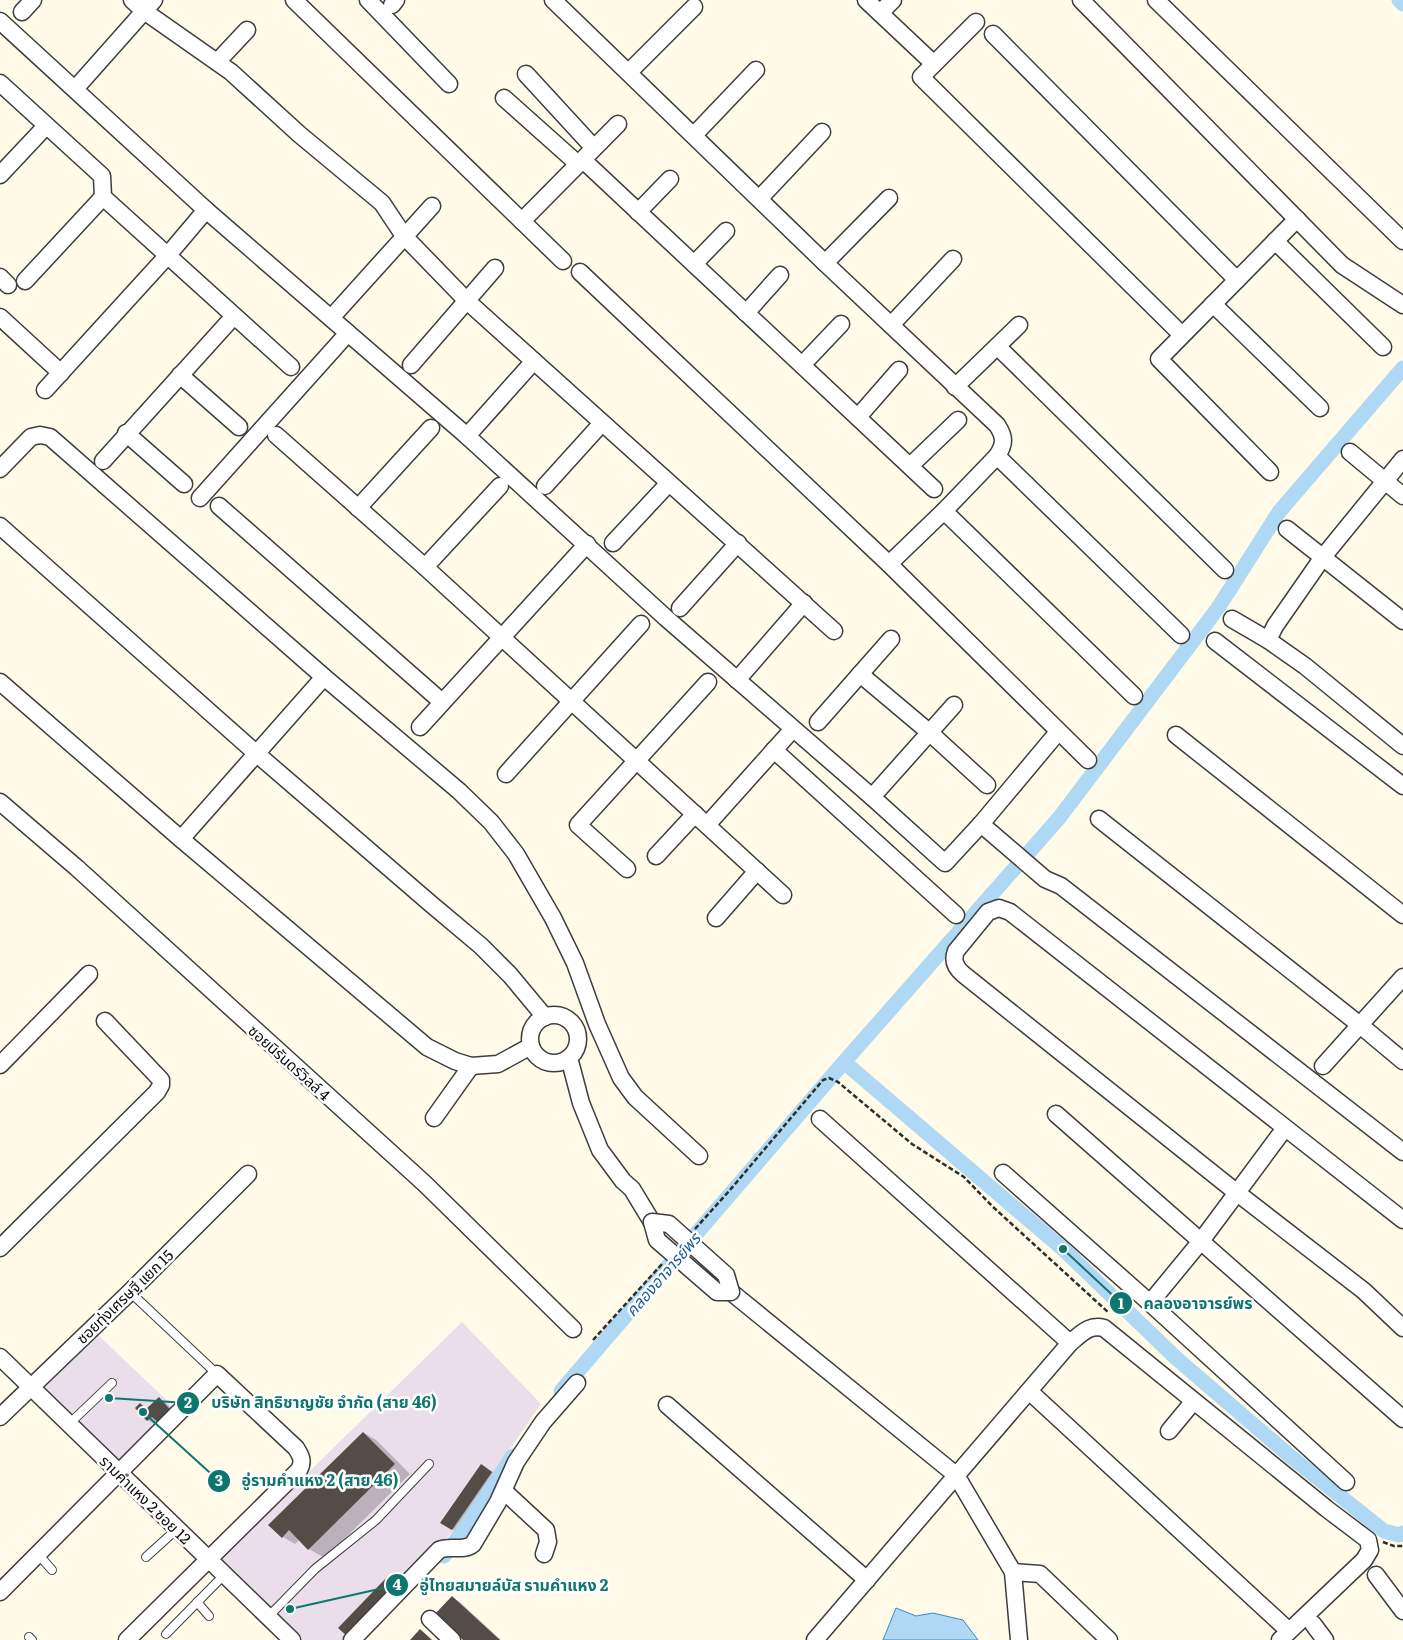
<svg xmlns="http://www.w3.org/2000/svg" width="1403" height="1640" font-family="Literata,'Noto Sans Thai',serif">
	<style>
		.industrial { fill: #e9deea }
		.water { fill: #afd8f4; stroke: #378bca }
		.shadow { fill: #0003 }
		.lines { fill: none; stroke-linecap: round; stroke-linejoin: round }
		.canal { stroke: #afd8f4; stroke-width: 15 }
		.building { fill: #534c47 }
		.lane-casing { stroke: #3e3e3e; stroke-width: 10 }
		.street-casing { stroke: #3e3e3e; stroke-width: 19 }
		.path { stroke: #2d2d2d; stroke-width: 2.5; stroke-dasharray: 5 2.5; stroke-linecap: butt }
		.lane { stroke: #fff; stroke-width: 8 }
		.street { stroke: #fff; stroke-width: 16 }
		.street-bridge-casing { stroke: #3e3e3e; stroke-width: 19; stroke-linecap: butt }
		.street-bridge { stroke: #fff; stroke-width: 16 }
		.labels { text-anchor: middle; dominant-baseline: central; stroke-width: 5; stroke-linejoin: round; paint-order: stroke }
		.street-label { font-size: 15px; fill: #0b0b0b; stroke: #fff }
		.water-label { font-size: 16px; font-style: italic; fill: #185c98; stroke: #fff }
		.leader { fill: none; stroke: #0f766e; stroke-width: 2 }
		.callout-dot { fill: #0f766e; stroke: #fff; stroke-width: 2 }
		.mark-label { font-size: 15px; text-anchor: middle; font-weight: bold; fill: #fff }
		.callout-label { font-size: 16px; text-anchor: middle; font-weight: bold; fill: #0f766e; stroke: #fff; stroke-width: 5; stroke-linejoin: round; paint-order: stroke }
	</style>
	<rect width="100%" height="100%" fill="#fffbe8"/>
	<g class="industrial">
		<path d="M 462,1322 L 541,1404 L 453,1531 L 348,1640 L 302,1640 L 220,1559 Z"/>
		<path d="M 96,1333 L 177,1410 L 122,1464 L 41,1385 Z"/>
	</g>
	<path class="water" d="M 896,1608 L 916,1616 L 933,1613 L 963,1620 L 978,1640 L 883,1640 Z"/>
	<g class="shadow">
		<path d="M 159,1399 L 166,1403 L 180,1418 L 156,1425 L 148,1420 L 136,1408 L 140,1404 L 148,1409 Z"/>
		<path d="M 364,1433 L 376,1440 L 410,1474 L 325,1558 L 309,1549 L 300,1539 L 295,1544 L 283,1537 Z"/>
		<path d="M 482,1465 L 504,1479 L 464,1536 L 452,1529 Z"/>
		<path d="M 388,1578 L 400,1585 L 409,1593 L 364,1640 L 355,1640 Z"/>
		<path d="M 452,1598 L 460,1602 L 501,1640 L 465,1640 Z"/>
	</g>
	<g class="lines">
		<g class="canal">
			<path d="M 1399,0 L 1403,4"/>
			<path d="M 844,1062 L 1059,818 L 1218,608 L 1279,512 L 1403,368"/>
			<path d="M 561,1391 L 844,1062 L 1063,1249 L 1176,1358 L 1290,1456 L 1384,1531 L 1399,1535 L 1403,1533"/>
			<path d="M 444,1556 L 465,1528 L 513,1456"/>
		</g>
	</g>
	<g class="building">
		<path d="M 159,1397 L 173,1413 L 161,1425 L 152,1417 L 147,1421 L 135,1408 L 140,1403 L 146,1409 Z"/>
		<path d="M 363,1432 L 395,1464 L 308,1550 L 289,1530 L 282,1538 L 268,1525 Z"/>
		<path d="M 481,1464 L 492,1472 L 452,1530 L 440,1523 Z"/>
		<path d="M 388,1576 L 398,1586 L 348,1637 L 338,1628 Z"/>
		<path d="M 452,1596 L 500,1640 L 463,1640 L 435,1614 Z"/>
		<path d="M 420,1629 L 432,1640 L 410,1640 Z"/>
	</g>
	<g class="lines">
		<defs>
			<g id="lane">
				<path d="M 130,1292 L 217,1374"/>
				<path d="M 69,1424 L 112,1383"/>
				<path d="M 38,1554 L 52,1570"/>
				<path d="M 146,1557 L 177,1529"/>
				<path d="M 197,1602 L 209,1616"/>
				<path d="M 268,1617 L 315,1569 L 376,1520 L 429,1464"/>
				<path d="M 166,1634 L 224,1575"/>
				<path d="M 29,1637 L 32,1640"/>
			</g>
			<g id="street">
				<path d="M 132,0 L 144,11 L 231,72 L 299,134 L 382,203 L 404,236 L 467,301 L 834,631"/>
				<path d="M 294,0 L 563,261"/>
				<path d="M 368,0 L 449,84"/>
				<path d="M 553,0 L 825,263 L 997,425 C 1005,437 1005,444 997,456 L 944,511 L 889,564"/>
				<path d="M 866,0 L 934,64"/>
				<path d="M 1081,0 L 1342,265 L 1403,305"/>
				<path d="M 1156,0 L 1403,241"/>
				<path d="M 392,5 L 396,0"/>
				<path d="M 22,12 L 33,0"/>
				<path d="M 880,13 L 893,0"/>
				<path d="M 0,21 L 206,210 L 467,436 L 666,618 L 872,797 L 945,863 L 981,824 L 1045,879 L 1061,886 L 1403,1152"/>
				<path d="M 976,22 L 921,77 L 1182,335"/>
				<path d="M 993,34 L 1237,280"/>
				<path d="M 217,62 L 247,30"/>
				<path d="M 629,72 L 694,7"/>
				<path d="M 526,74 L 594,148"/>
				<path d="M 0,83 L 102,176 L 103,197 L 291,367"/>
				<path d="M 75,89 L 154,0"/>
				<path d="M 504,98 L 578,164"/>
				<path d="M 694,135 L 756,70"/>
				<path d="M 583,160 L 934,489"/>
				<path d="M 0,175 L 46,126"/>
				<path d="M 760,198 L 822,132"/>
				<path d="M 638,212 L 670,179"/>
				<path d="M 522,221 L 618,124"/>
				<path d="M 1275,241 L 1383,347"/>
				<path d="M 825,263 L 889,198"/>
				<path d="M 694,264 L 726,231"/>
				<path d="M 580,272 L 889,564 L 1088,760"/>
				<path d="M 0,277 L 8,285"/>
				<path d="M 25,281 L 103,197"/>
				<path d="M 1213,304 L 1320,408"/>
				<path d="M 746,313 L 780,275"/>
				<path d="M 0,317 L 61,373"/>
				<path d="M 331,318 L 432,206"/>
				<path d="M 891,325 L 953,259"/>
				<path d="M 998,347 L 1225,570"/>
				<path d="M 411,365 L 495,268"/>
				<path d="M 802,365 L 841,324"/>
				<path d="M 180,375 L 239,427"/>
				<path d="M 955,387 L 1019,325"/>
				<path d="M 45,390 L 168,255 L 206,210"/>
				<path d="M 858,417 L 899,370"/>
				<path d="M 126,433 L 184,484"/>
				<path d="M 276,435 L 425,567 L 783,895"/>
				<path d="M 467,436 L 534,361"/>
				<path d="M 1350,452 L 1403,496"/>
				<path d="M 997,456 L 1181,635"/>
				<path d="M 103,461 L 234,316"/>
				<path d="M 910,466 L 958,420"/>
				<path d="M 0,469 L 31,437 L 40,435 L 50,437 L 324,677 L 459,791 L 491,822 L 516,854 L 553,918 L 575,963 L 597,1024 L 621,1078 L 635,1097 L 699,1156"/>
				<path d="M 1270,472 L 1159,359 L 1297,219"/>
				<path d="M 545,486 L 602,423"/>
				<path d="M 200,498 L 348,333"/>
				<path d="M 219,506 L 442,702"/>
				<path d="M 358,508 L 431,428"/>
				<path d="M 944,511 L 1134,696"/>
				<path d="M 0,526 L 257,754 L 431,904 L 481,946 L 510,975 L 545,1017"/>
				<path d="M 1287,529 L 1403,621"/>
				<path d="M 613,543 L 669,483"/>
				<path d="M 425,567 L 500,486"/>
				<path d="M 680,608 L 738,543"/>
				<path d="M 1232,619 L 1268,640 L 1305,666 L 1403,746"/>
				<path d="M 1268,640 L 1275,626 L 1323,557 L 1403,459"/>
				<path d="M 1215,641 L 1403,786"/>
				<path d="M 860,674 L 929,732 L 987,785"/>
				<path d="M 737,680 L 804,603"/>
				<path d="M 0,682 L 181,839 L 427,1047 L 455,1061 L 471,1066 L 498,1064 L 531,1046"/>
				<path d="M 818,722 L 891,639"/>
				<path d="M 420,727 L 587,544"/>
				<path d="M 1176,735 L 1403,915"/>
				<path d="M 774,750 L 956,915"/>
				<path d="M 506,774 L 641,624"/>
				<path d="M 872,797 L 954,705"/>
				<path d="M 0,802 L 77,868 L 424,1183 L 573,1329"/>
				<path d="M 1099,819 L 1360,1025 L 1403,1061"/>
				<path d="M 981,824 L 1058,732"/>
				<path d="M 707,825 L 793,729"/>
				<path d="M 181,839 L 324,677"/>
				<path d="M 656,856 L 695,814"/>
				<path d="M 627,869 L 578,825 L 708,682"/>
				<path d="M 716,918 L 757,871"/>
				<circle cx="554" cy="1039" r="24"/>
				<path d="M 567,1060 L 571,1065 L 581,1103 L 600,1150 L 623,1181 L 632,1189 L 652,1222"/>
				<path d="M 0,1065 L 89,974"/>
				<path d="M 1323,1066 L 1403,977"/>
				<path d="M 1056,1114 L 1403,1419"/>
				<path d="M 434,1118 L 471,1066"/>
				<path d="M 820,1119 L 1070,1343"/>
				<path d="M 1003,1173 L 1150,1303 L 1346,1482"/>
				<path d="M 1403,1220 L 1010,912 L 999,908 L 988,912 L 956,951 C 952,961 956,968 963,974 L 1236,1192 L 1364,1291 L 1403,1328"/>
				<path d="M 0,1248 L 157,1092 L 161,1085 L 161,1080 L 105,1021"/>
				<path d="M 731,1292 L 956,1475 L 1013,1572 L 1019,1640"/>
				<path d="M 1150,1303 L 1201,1241 L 1285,1128"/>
				<path d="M 0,1357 L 292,1640"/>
				<path d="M 1029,1391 L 1289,1631"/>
				<path d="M 667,1405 L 867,1580"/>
				<path d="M 0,1417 L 130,1292 L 248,1174"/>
				<path d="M 1169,1431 L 1193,1402"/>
				<path d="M 504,1491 L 546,1530 L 548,1542 L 544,1554"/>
				<path d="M 1013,1572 L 1040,1574 L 1109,1640"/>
				<path d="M 1376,1575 L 1403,1611"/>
				<path d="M 0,1592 L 217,1374 L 296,1448 C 301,1456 304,1461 299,1470 L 127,1640"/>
				<path d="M 430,1619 L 452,1640"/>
				<path d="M 1313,1624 L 1325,1640"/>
				<path d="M 352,1640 L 439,1550 C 450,1545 463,1552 473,1544 L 498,1502 L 516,1462 L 543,1422 L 577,1383"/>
				<path d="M 815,1640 L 1070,1343 C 1081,1334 1089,1324 1104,1328 L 1327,1509 L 1368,1540 L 1370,1550 L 1364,1560 L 1280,1640"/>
			</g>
		</defs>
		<use href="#lane" class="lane-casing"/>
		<use href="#street" class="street-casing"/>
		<g class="path">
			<path d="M 695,1229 L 730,1190 L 823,1080 L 829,1078 L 838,1082 L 912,1144 L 964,1177 L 992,1206 L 1109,1313"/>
			<path d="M 593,1340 L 662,1264"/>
			<path d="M 1383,1542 L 1394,1546 L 1403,1546"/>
		</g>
		<use href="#lane" class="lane"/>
		<use href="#street" class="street"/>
		<defs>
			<path id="street-bridge" d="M 652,1222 L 669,1224 L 726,1275 L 731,1292 L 717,1292 L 657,1240 Z"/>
		</defs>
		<use href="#street-bridge" class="street-bridge-casing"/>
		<use href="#street-bridge" class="street-bridge"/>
	</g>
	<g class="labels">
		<g class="street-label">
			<text transform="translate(290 1062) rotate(42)">ซอยนิรันดร์วิลล์ 4</text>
			<text transform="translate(124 1296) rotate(-44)">ซอยทุ่งเศรษฐี แยก 15</text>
			<text transform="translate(146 1499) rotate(44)">รามคำแหง 2 ซอย 12</text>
		</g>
		<g class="water-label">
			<text transform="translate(662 1274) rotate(-49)">คลองอาจารย์พร</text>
		</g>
	</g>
	<path class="leader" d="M1063 1249L1121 1303M109 1398L188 1403M143 1412L219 1481M290 1609L397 1585"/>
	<g class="callout-dot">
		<circle cx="1063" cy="1249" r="5"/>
		<circle cx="109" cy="1398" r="5"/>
		<circle cx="143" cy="1412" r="5"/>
		<circle cx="290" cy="1609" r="5"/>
		<circle cx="1121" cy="1303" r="12"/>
		<circle cx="188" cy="1403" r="12"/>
		<circle cx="219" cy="1481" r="12"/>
		<circle cx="397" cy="1585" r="12"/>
	</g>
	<g class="mark-label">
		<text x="1121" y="1309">1</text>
		<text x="188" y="1408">2</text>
		<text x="219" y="1486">3</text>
		<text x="397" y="1590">4</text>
	</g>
	<g class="callout-label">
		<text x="1198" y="1309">คลองอาจารย์พร</text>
		<text x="324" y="1408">บริษัท สิทธิชาญชัย จำกัด (สาย 46)</text>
		<text x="320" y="1486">อู่รามคำแหง 2 (สาย 46)</text>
		<text x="514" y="1591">อู่ไทยสมายล์บัส รามคำแหง 2</text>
	</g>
</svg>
